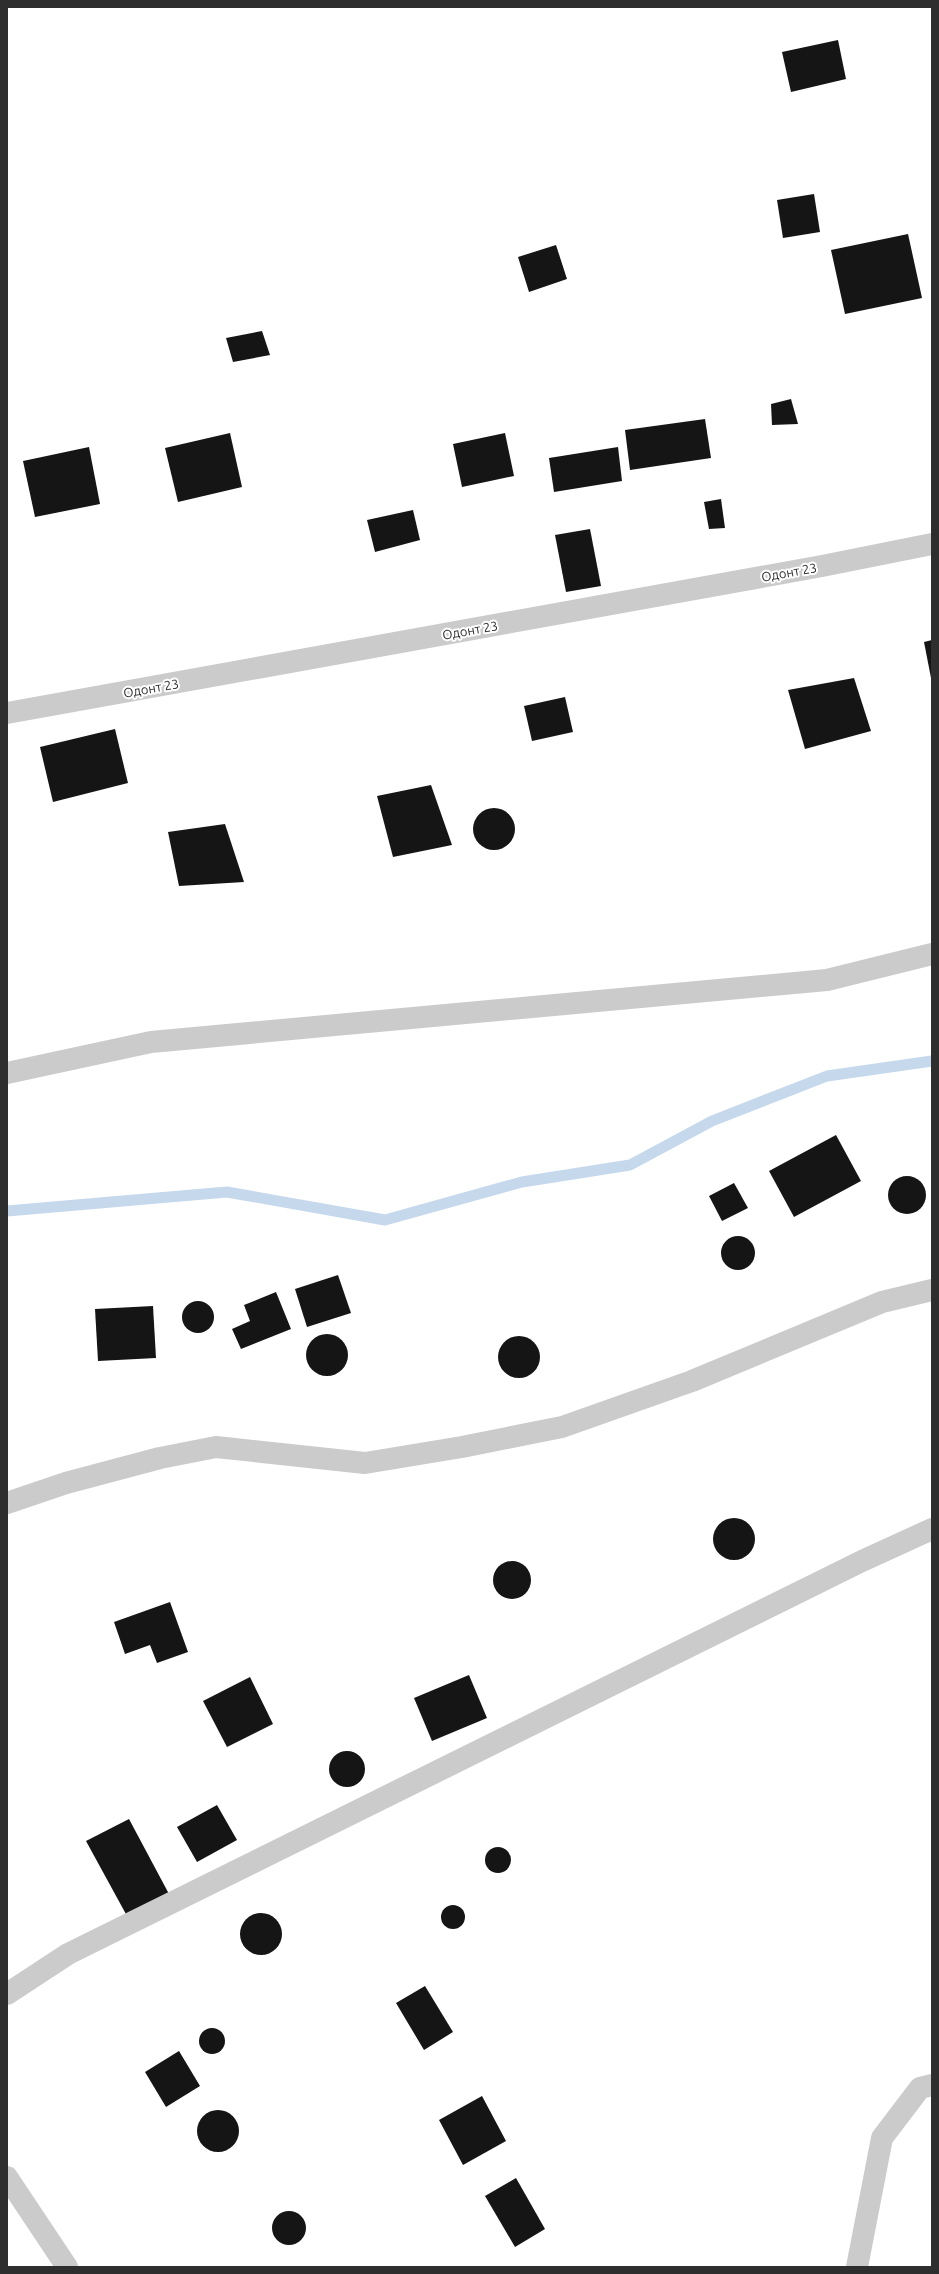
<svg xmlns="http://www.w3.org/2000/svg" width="939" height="2274" font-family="Ubuntu,sans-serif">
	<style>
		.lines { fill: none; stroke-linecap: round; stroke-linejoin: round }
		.stream { stroke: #c6d8ec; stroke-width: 11 }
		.building { fill: #151515 }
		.street { stroke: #cbcbcb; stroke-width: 22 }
		.labels { text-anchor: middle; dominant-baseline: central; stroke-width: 4; stroke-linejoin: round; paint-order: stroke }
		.street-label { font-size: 13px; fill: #2e2e2e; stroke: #fff }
	</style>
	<rect width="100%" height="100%" fill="#fff"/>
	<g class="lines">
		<path class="stream" d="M 7,1211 L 227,1192 L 385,1220 L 522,1182 L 630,1165 L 712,1121 L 827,1076 L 932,1061"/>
	</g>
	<g class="building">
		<path d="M 838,40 L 846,79 L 791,92 L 782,52 Z"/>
		<path d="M 814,194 L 820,232 L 783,238 L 777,200 Z"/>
		<path d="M 908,234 L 922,298 L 845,314 L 831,250 Z"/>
		<path d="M 556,245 L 567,279 L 529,292 L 518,257 Z"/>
		<path d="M 262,331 L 270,355 L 233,362 L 226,338 Z"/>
		<path d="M 791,399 L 798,424 L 772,425 L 771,404 Z"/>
		<path d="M 705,419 L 711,458 L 630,470 L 625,430 Z"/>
		<path d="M 230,433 L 242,487 L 178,502 L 165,448 Z"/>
		<path d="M 505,433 L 514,476 L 462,487 L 453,444 Z"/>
		<path d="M 89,447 L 100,504 L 35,517 L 23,461 Z"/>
		<path d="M 618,447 L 622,481 L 554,492 L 549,458 Z"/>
		<path d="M 721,499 L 725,528 L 709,529 L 704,502 Z"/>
		<path d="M 413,510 L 420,540 L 375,552 L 367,520 Z"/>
		<path d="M 590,529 L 601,586 L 566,592 L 555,535 Z"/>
		<path d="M 932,640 L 932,678 L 931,678 L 924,642 Z"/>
		<path d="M 854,678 L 871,731 L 805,749 L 788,690 Z"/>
		<path d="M 565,697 L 573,732 L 532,741 L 524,706 Z"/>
		<path d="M 115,729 L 128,783 L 53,802 L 40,747 Z"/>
		<path d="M 431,785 L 452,845 L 393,857 L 377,796 Z"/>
		<circle cx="494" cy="829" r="21"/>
		<path d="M 225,824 L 244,882 L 179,886 L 168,832 Z"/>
		<path d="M 836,1135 L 861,1181 L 794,1217 L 769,1171 Z"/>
		<circle cx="907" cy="1195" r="19"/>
		<path d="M 734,1183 L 748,1208 L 722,1221 L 709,1196 Z"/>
		<circle cx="738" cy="1253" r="17"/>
		<path d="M 338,1275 L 351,1313 L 307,1327 L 295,1289 Z"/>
		<path d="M 276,1292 L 291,1329 L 241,1349 L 232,1329 L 250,1321 L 244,1305 Z"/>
		<circle cx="198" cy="1317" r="16"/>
		<path d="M 153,1306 L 156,1358 L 98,1361 L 95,1309 Z"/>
		<circle cx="327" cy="1355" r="21"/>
		<circle cx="519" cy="1357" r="21"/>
		<circle cx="734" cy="1539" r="21"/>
		<circle cx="512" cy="1580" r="19"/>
		<path d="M 170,1602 L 188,1652 L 157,1663 L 150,1645 L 125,1654 L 114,1622 Z"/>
		<path d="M 469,1675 L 487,1718 L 432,1741 L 414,1698 Z"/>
		<path d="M 250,1677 L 273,1724 L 227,1747 L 203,1701 Z"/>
		<circle cx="347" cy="1769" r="18"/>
		<path d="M 217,1805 L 237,1840 L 197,1862 L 177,1827 Z"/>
		<path d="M 129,1819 L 169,1894 L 127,1916 L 86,1841 Z"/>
		<circle cx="498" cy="1860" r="13"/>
		<circle cx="453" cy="1917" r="12"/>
		<circle cx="261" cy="1934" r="21"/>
		<path d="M 425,1986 L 453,2032 L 424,2050 L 396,2003 Z"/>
		<circle cx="212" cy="2041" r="13"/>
		<path d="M 179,2051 L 200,2086 L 166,2107 L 145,2072 Z"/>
		<path d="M 482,2096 L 506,2141 L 463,2165 L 439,2120 Z"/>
		<circle cx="218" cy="2131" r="21"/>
		<path d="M 516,2178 L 545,2229 L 515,2247 L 485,2196 Z"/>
		<circle cx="289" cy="2228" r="17"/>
	</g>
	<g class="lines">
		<g class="street">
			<path d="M 7,713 L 822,566 L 932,544"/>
			<path d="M 7,1073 L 151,1042 L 827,980 L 932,954"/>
			<path d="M 7,1503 L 66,1483 L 160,1458 L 216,1447 L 365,1463 L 462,1447 L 562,1427 L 692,1381 L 882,1302 L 932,1290"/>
			<path d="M 7,1994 L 68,1954 L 862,1561 L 932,1529"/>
			<path d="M 7,2177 L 67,2267"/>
			<path d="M 857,2267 L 882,2138 L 920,2088 L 932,2085"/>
		</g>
	</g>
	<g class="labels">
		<g class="street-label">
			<text transform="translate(789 572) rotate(-10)">Одонт 23</text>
			<text transform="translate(470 630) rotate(-10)">Одонт 23</text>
			<text transform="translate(151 688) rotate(-10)">Одонт 23</text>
		</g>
	</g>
	<rect width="939" height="2274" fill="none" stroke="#2e2e2e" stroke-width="16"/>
</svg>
